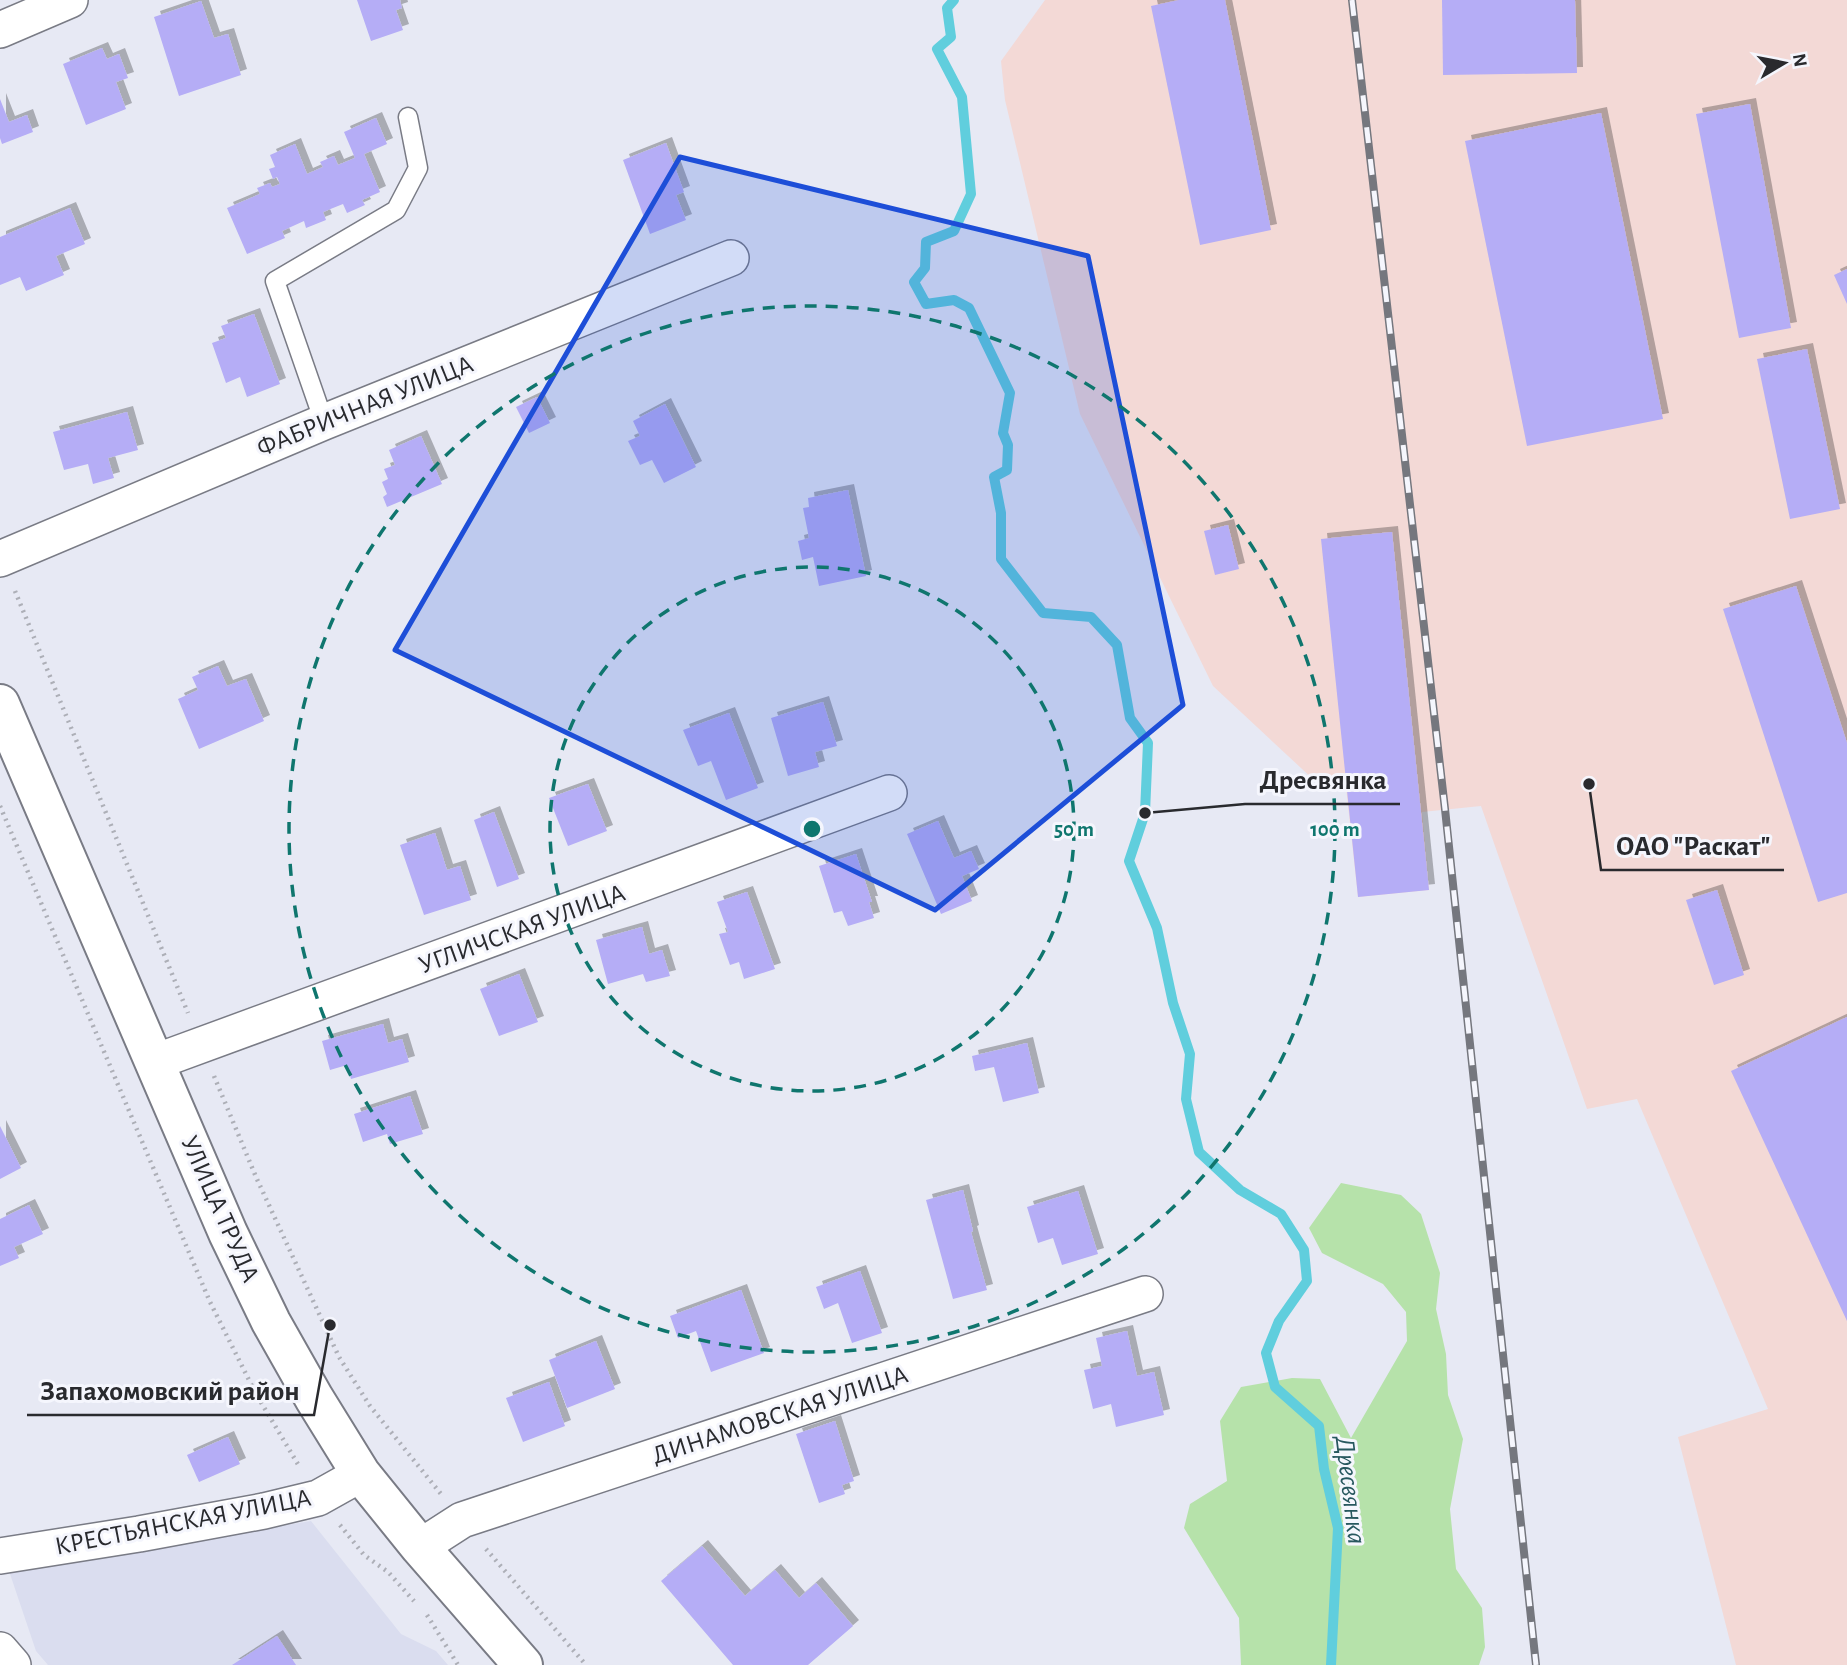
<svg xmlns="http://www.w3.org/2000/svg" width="1847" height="1665" font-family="'Alegreya Sans',sans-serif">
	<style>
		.built { fill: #daddef }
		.industrial { fill: #f3d9d6 }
		.green { fill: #b6e2aa }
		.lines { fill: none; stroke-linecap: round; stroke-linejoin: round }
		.stream { stroke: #60cedd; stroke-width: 10 }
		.building { fill: #b5adf6; filter: url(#shadow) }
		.lane-casing { stroke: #797b85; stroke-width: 21 }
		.street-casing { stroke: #797b85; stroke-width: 38 }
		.secondary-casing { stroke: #797b85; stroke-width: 42 }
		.path { stroke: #adafb7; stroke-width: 4.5; stroke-dasharray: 2 5; stroke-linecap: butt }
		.lane { stroke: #fff; stroke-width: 18 }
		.street { stroke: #fff; stroke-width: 35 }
		.secondary { stroke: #fff; stroke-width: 38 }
		.rail-casing { stroke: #75777e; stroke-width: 8 }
		.rail { stroke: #f5f6fd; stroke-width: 5; stroke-dasharray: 16; stroke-linecap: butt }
		.marked { fill: #1d4ed8; fill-opacity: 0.2; stroke: #1d4ed8; stroke-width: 5; stroke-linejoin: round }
		.ring { fill: none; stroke: #0f766e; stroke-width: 3.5; stroke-dasharray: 12 9 }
		.labels { text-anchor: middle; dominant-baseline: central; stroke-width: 6; stroke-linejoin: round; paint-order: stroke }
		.street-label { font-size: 26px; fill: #292a2e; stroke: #f5f6fd }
		.water-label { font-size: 28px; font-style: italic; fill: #28585f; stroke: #f5f6fd }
		.centre { fill: #0f766e; stroke: #f5f6fd; stroke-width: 3.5 }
		.ring-label { font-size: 21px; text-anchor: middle; font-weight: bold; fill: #0f766e; stroke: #f5f6fd; stroke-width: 6; stroke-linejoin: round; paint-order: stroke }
		.leader { fill: none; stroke: #292a2e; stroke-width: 2.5 }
		.callout-dot { fill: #292a2e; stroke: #f5f6fd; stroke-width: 2.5 }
		.callout-label { font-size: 28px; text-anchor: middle; font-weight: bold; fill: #292a2e; stroke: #f5f6fd; stroke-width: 6; stroke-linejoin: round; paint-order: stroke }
	</style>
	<defs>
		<filter id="shadow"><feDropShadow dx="6" dy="-6" stdDeviation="0" flood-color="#0004"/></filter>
	</defs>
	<rect width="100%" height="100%" fill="#e7e9f4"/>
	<path class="built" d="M 311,1521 L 401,1634 L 436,1651 L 448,1665 L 48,1665 L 36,1651 L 9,1571 Z"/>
	<path class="industrial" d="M 1045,0 L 1847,0 L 1847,1665 L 1736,1665 L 1678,1437 L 1768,1409 L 1637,1099 L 1587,1109 L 1481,806 L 1422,812 L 1429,890 L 1358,897 L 1346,787 L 1316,782 L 1213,686 L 1080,414 L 1005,100 L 1001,61 Z"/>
	<path class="green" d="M 1341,1183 L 1401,1195 L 1421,1214 L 1440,1273 L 1436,1309 L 1446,1354 L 1448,1395 L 1463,1439 L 1450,1509 L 1456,1569 L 1482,1608 L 1485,1647 L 1479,1665 L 1241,1665 L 1239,1618 L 1184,1528 L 1190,1504 L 1227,1481 L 1220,1421 L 1241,1387 L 1292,1378 L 1320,1379 L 1351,1438 L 1407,1341 L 1406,1312 L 1383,1284 L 1322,1253 L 1309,1228 Z"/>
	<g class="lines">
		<path class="stream" d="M 954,0 L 947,8 L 951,37 L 937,49 L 962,97 L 971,194 L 954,231 L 926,242 L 925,268 L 914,282 L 926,304 L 954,300 L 969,308 L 1010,393 L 1003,433 L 1008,445 L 1007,470 L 994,477 L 1001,513 L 1001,559 L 1043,613 L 1091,617 L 1117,645 L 1130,718 L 1148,743 L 1145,813 L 1129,861 L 1157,928 L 1173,1003 L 1190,1054 L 1186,1099 L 1199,1152 L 1240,1190 L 1281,1214 L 1304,1250 L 1307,1281 L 1279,1321 L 1266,1353 L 1275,1387 L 1319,1426 L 1324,1469 L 1338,1528 L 1331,1665"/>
	</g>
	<g class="building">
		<path d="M 357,0 L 400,0 L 402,8 L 396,10 L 403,30 L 371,41 Z"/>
		<path d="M 1179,0 L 1225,0 L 1271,230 L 1200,245 L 1151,6 Z"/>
		<path d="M 1442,0 L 1575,0 L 1577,73 L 1443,75 Z"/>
		<path d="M 201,1 L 214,38 L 228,34 L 241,75 L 179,96 L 154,17 Z"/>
		<path d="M 102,48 L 107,59 L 119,54 L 128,78 L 116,82 L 126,109 L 86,125 L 63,64 Z"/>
		<path d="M 0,99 L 9,122 L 27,115 L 33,132 L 2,144 L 0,138 Z"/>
		<path d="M 1750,104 L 1791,328 L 1739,338 L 1696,114 Z"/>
		<path d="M 1601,113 L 1663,419 L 1527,446 L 1465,141 Z"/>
		<path d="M 376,118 L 387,144 L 364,154 L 380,192 L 362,200 L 365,205 L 347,213 L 343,204 L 323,212 L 326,220 L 306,228 L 304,221 L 282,231 L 285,238 L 247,254 L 227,208 L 260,194 L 257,188 L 270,183 L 272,187 L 280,184 L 277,177 L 273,179 L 269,169 L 275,167 L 270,155 L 295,144 L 307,174 L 323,167 L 320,162 L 334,156 L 338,165 L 355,158 L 344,132 Z"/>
		<path d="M 666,143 L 684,192 L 676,195 L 686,220 L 650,234 L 623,160 Z"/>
		<path d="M 70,208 L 85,244 L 56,256 L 64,275 L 26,291 L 20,277 L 0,285 L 0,237 Z"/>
		<path d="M 1847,269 L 1847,304 L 1834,275 Z"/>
		<path d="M 254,314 L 280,384 L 247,397 L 240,377 L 226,383 L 212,343 L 226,338 L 221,326 Z"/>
		<path d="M 1807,349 L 1840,509 L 1790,519 L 1757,359 Z"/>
		<path d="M 537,397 L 550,423 L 529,433 L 516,407 Z"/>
		<path d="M 665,404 L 696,467 L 664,483 L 652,460 L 640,465 L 628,441 L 640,436 L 633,421 Z"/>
		<path d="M 127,412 L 138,450 L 108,458 L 114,478 L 93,484 L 88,464 L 64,470 L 53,432 Z"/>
		<path d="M 421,436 L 442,484 L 387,507 L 383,497 L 387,494 L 382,482 L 388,479 L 384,469 L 395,465 L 389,450 Z"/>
		<path d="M 848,490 L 866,576 L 819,586 L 813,557 L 802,560 L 798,541 L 809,538 L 803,508 L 809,507 L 808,498 Z"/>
		<path d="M 1228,525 L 1239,569 L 1215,575 L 1204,531 Z"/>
		<path d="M 1392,532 L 1429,890 L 1358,897 L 1321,539 Z"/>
		<path d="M 1796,586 L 1847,743 L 1847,893 L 1818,902 L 1723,609 Z"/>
		<path d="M 218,666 L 227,686 L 246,679 L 264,721 L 199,749 L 178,699 L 198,690 L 192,677 Z"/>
		<path d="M 823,702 L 837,746 L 815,752 L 819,767 L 788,776 L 771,718 Z"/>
		<path d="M 729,713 L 758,788 L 726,800 L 711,761 L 698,766 L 683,730 Z"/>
		<path d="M 588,784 L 607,831 L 568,846 L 549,798 Z"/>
		<path d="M 494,812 L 519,879 L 497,887 L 474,820 Z"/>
		<path d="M 938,821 L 954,858 L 971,851 L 979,869 L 962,876 L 972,901 L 941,914 L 907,834 Z"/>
		<path d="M 435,833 L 447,870 L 460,866 L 471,900 L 424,915 L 400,845 Z"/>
		<path d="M 856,854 L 872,902 L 869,902 L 874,918 L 848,926 L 842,911 L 834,913 L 819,866 Z"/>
		<path d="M 1717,890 L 1744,975 L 1714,985 L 1686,900 Z"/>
		<path d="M 747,892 L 775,969 L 744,979 L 739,962 L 730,965 L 719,934 L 728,932 L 717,902 Z"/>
		<path d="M 642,927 L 649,954 L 662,950 L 670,976 L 646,982 L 643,974 L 608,984 L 596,940 Z"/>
		<path d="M 519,974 L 538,1022 L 499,1036 L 480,989 Z"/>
		<path d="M 1847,1017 L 1847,1321 L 1731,1071 Z"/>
		<path d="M 383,1024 L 388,1043 L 402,1039 L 409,1062 L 351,1079 L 347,1065 L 330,1070 L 322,1041 Z"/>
		<path d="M 1027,1043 L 1039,1093 L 1003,1102 L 994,1067 L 975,1071 L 972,1056 Z"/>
		<path d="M 410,1096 L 423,1134 L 390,1144 L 387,1134 L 363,1142 L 354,1114 Z"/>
		<path d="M 0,1126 L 21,1168 L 0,1179 Z"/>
		<path d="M 963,1190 L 973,1231 L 971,1232 L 987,1290 L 953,1299 L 926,1200 Z"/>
		<path d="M 1078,1191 L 1098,1254 L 1062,1265 L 1053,1238 L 1038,1243 L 1027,1207 Z"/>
		<path d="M 29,1205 L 43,1234 L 14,1247 L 19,1258 L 0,1266 L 0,1219 Z"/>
		<path d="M 860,1271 L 882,1333 L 852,1343 L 838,1303 L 824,1309 L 816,1287 Z"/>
		<path d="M 741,1290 L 764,1353 L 711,1372 L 696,1331 L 678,1338 L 670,1316 Z"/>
		<path d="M 1127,1331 L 1137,1376 L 1154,1372 L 1164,1415 L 1116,1427 L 1111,1404 L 1093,1409 L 1084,1370 L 1102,1366 L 1096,1338 Z"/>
		<path d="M 596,1341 L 615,1389 L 567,1408 L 549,1360 Z"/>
		<path d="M 549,1382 L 565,1426 L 523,1442 L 506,1398 Z"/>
		<path d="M 835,1421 L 854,1481 L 842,1485 L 845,1494 L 819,1503 L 796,1434 Z"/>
		<path d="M 228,1437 L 240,1464 L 199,1482 L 187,1455 Z"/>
		<path d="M 702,1546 L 745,1596 L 775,1570 L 799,1598 L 816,1583 L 853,1626 L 808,1665 L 733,1665 L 661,1581 Z"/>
		<path d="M 277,1636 L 296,1665 L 232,1665 Z"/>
	</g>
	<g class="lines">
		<defs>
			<path id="lane" d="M 324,422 L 275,281 L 396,210 L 418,168 L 408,117"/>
			<g id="street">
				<path d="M 0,30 L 70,0"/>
				<path d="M 0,559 L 324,422 L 731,258"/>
				<path d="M 155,1062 L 889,793"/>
				<path d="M 420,1547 L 462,1520 L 1145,1294"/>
				<path d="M 0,1556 L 139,1534 L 264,1511 L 318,1498 L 361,1474"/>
				<path d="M 0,1650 L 13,1665"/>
			</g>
			<path id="secondary" d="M 0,704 L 228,1233 L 271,1322 L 314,1398 L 361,1474 L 420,1547 L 523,1665"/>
		</defs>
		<use href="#lane" class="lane-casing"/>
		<use href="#street" class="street-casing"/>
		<use href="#secondary" class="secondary-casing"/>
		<g class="path">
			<path d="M 15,591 L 188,1013"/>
			<path d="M 0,806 L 210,1302 L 256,1394 L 299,1466"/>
			<path d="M 214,1076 L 256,1177 L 339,1357 L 370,1406 L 441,1494"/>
			<path d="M 340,1525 L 364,1555 L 388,1572 L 414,1601"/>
			<path d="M 486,1549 L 586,1665"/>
			<path d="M 427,1615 L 458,1665"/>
		</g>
		<use href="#lane" class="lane"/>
		<use href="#street" class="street"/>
		<use href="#secondary" class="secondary"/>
		<defs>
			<path id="rail" d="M 1352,0 L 1445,809 L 1536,1665"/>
		</defs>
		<use href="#rail" class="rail-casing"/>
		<use href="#rail" class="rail"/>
	</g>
	<path class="marked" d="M 680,157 L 1088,256 L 1183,705 L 935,910 L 395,650 Z"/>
	<g class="ring">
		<circle cx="812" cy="829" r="262"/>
		<circle cx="812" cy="829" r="523"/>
	</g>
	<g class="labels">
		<g class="street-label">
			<text transform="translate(365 406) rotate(-22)">ФАБРИЧНАЯ УЛИЦА</text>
			<text transform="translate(522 929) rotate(-20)">УГЛИЧСКАЯ УЛИЦА</text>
			<text transform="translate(220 1209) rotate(66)">УЛИЦА ТРУДА</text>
			<text transform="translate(780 1415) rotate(-18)">ДИНАМОВСКАЯ УЛИЦА</text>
			<text transform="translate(183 1522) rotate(-11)">КРЕСТЬЯНСКАЯ УЛИЦА</text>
		</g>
		<g class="water-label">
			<text transform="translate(1350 1490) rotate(83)">Дресвянка</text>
		</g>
	</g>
	<circle cx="812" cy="829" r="10" class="centre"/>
	<g class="ring-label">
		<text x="1074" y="836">50 m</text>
		<text x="1335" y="836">100 m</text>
	</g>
	<path class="leader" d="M1145 813L1245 804H1400M1589 784L1601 870H1784M330 1325L314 1415H27"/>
	<g class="callout-dot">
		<circle cx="1145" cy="813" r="7"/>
		<circle cx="1589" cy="784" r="7"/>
		<circle cx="330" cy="1325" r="7"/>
	</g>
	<g class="callout-label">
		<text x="1323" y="789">Дресвянка</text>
		<text x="1693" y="855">ОАО "Раскат"</text>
		<text x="170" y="1400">Запахомовский район</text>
	</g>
	<g transform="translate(1784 63) rotate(80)" stroke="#f5f6fd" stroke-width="5" paint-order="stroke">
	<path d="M0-5L12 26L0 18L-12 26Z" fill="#292a2e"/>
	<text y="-10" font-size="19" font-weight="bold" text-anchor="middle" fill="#292a2e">N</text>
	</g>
</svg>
